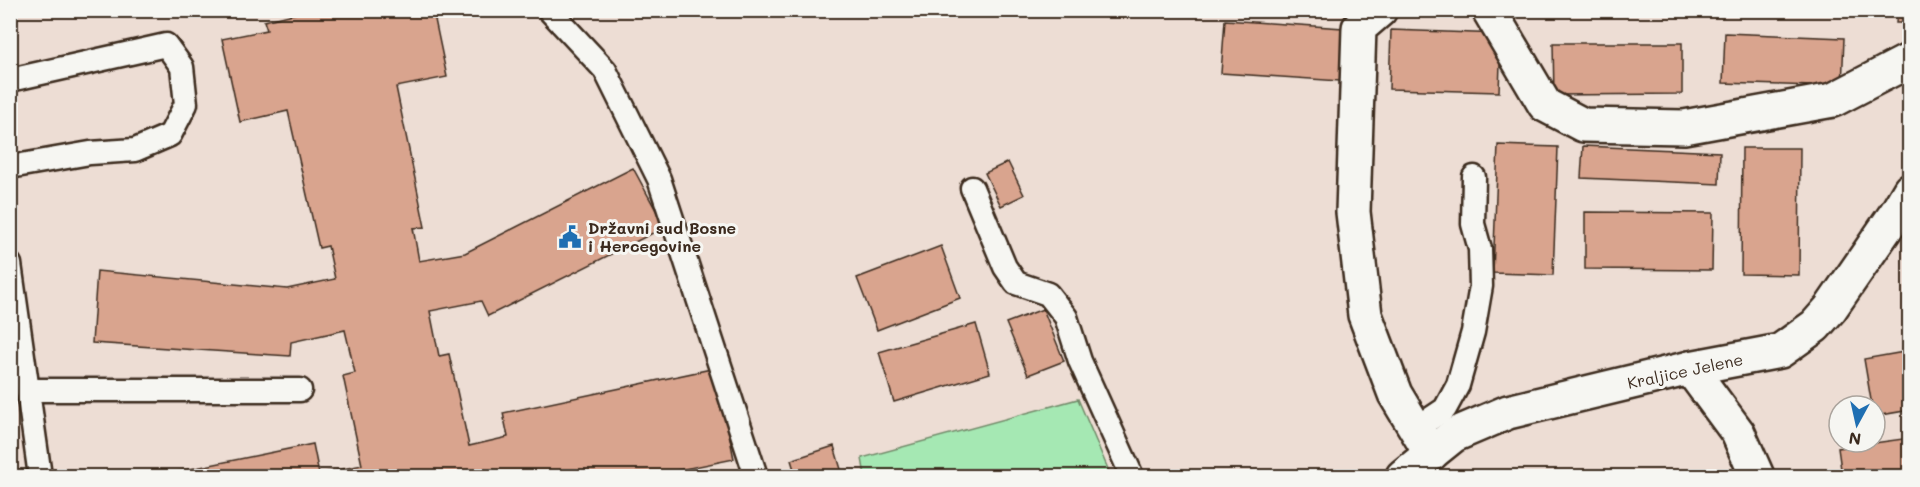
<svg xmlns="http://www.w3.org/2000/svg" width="1920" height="487" viewBox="0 0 1920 487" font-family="Mali,sans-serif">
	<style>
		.green { fill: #a5e8b3; stroke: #708968; stroke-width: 1.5 }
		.building { fill: #d9a48e; stroke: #3b2a1e; stroke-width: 1.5 }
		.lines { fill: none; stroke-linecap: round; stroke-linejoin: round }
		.service-casing { stroke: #3b2a1e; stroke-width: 27 }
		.minor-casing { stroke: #3b2a1e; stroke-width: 38 }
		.secondary-casing { stroke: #3b2a1e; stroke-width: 38 }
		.service { stroke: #f6f6f2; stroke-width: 22 }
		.minor { stroke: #f6f6f2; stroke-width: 33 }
		.secondary { stroke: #f6f6f2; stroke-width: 33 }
		.labels { text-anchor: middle; stroke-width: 6; stroke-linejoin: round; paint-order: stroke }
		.poi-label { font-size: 16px; font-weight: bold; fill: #3b2a1e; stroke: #f6f6f2; text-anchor: start }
		.street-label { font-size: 16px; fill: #3b2a1e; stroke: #f6f6f2 }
	</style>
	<rect width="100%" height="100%" fill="#edddd4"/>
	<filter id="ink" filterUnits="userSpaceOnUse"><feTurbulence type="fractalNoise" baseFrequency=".0167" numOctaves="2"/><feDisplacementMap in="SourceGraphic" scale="12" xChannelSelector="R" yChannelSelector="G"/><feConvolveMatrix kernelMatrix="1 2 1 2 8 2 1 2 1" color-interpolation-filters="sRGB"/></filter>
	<g filter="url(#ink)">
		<polygon class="green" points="1078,399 1111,476 865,476 862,458"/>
		<g class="building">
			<polygon points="310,10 433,10 447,77 396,87 425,227 413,228 419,261 465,253 633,168 665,227 488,316 481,301 430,311 439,356 449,354 469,446 508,437 503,413 716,368 734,459 650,476 156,476 313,444 319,474 362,465 343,376 355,373 345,330 291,342 290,356 92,343 97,271 287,289 335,279 328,246 319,248 288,111 240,122 222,39 267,30 264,21"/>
			<polygon points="1897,10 1910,10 1910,23 1896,23"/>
			<polygon points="1225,20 1343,28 1340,81 1221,73"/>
			<polygon points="1391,30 1501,34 1499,92 1389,89"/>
			<polygon points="1725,33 1844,38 1842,87 1723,83"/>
			<polygon points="1553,43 1682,43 1682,94 1554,95"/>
			<polygon points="1498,145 1558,147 1553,275 1493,273"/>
			<polygon points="1583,146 1720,152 1719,184 1581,178"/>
			<polygon points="1742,148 1800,148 1799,275 1741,274"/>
			<polygon points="1008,162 1024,195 1001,206 985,173"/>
			<polygon points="1585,212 1713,213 1712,270 1585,269"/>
			<polygon points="941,246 960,298 877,330 857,278"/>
			<polygon points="1043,309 1064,361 1028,375 1006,323"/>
			<polygon points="976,324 990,373 894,402 879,352"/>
			<polygon points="1910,351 1910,410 1875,416 1875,406 1872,406 1864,359"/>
			<polygon points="1910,438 1910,476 1842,476 1838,448"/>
			<polygon points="834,446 843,476 796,476 791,460"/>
		</g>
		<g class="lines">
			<g class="service-casing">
				<g id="service">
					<polyline points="549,10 605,70 659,179 756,476"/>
					<polyline points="10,80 166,45 182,67 186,104 170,135 135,150 90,153 10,167"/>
					<polyline points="972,188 1005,267 1016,283 1048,294 1066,317 1080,361 1132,476"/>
					<polyline points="10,264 40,476"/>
					<polyline points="28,390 300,390"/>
					<polyline points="1415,429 1445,409 1458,385 1473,332 1481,286 1480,249 1473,224 1474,177"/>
				</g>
			</g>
			<g class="minor-casing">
				<g id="minor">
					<polyline points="1380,10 1359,28 1353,212 1365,315 1395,394 1431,454"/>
					<polyline points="1489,10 1545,105 1583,125 1684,127 1833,100 1910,60"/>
					<polyline points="1690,368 1738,433 1757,476"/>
				</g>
			</g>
			<g class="secondary-casing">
				<polyline id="secondary" points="1403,476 1454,435 1508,412 1690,368 1780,351 1815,326 1830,309 1897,212 1910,190"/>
			</g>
			<use href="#service" class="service"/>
			<use href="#minor" class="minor"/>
			<use href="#secondary" class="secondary"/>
		</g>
	</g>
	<defs>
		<g id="civic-bare" transform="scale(1.8)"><path d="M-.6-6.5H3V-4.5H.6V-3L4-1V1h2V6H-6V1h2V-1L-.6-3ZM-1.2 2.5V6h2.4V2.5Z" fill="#1f6fb2" stroke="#f6f6f2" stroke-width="2.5" paint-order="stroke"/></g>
	</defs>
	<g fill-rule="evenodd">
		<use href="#civic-bare" x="570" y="237"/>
	</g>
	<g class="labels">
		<g class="poi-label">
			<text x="588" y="234">Državni sud Bosne<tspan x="588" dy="18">i Hercegovine</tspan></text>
		</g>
		<g class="street-label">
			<text transform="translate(1685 371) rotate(-12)" y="6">Kraljice Jelene</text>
		</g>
	</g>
	<rect width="1920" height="487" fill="none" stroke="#f6f6f2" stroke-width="36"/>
	<rect x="18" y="18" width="1884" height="451" fill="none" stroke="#3b2a1e" stroke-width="2" filter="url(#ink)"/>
	<g transform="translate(1857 424) rotate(188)"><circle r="28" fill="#f6f6f2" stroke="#aba49d" stroke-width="1.5"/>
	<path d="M0-4.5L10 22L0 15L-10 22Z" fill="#1f6fb2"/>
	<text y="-9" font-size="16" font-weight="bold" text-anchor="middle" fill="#3b2a1e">N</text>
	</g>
</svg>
